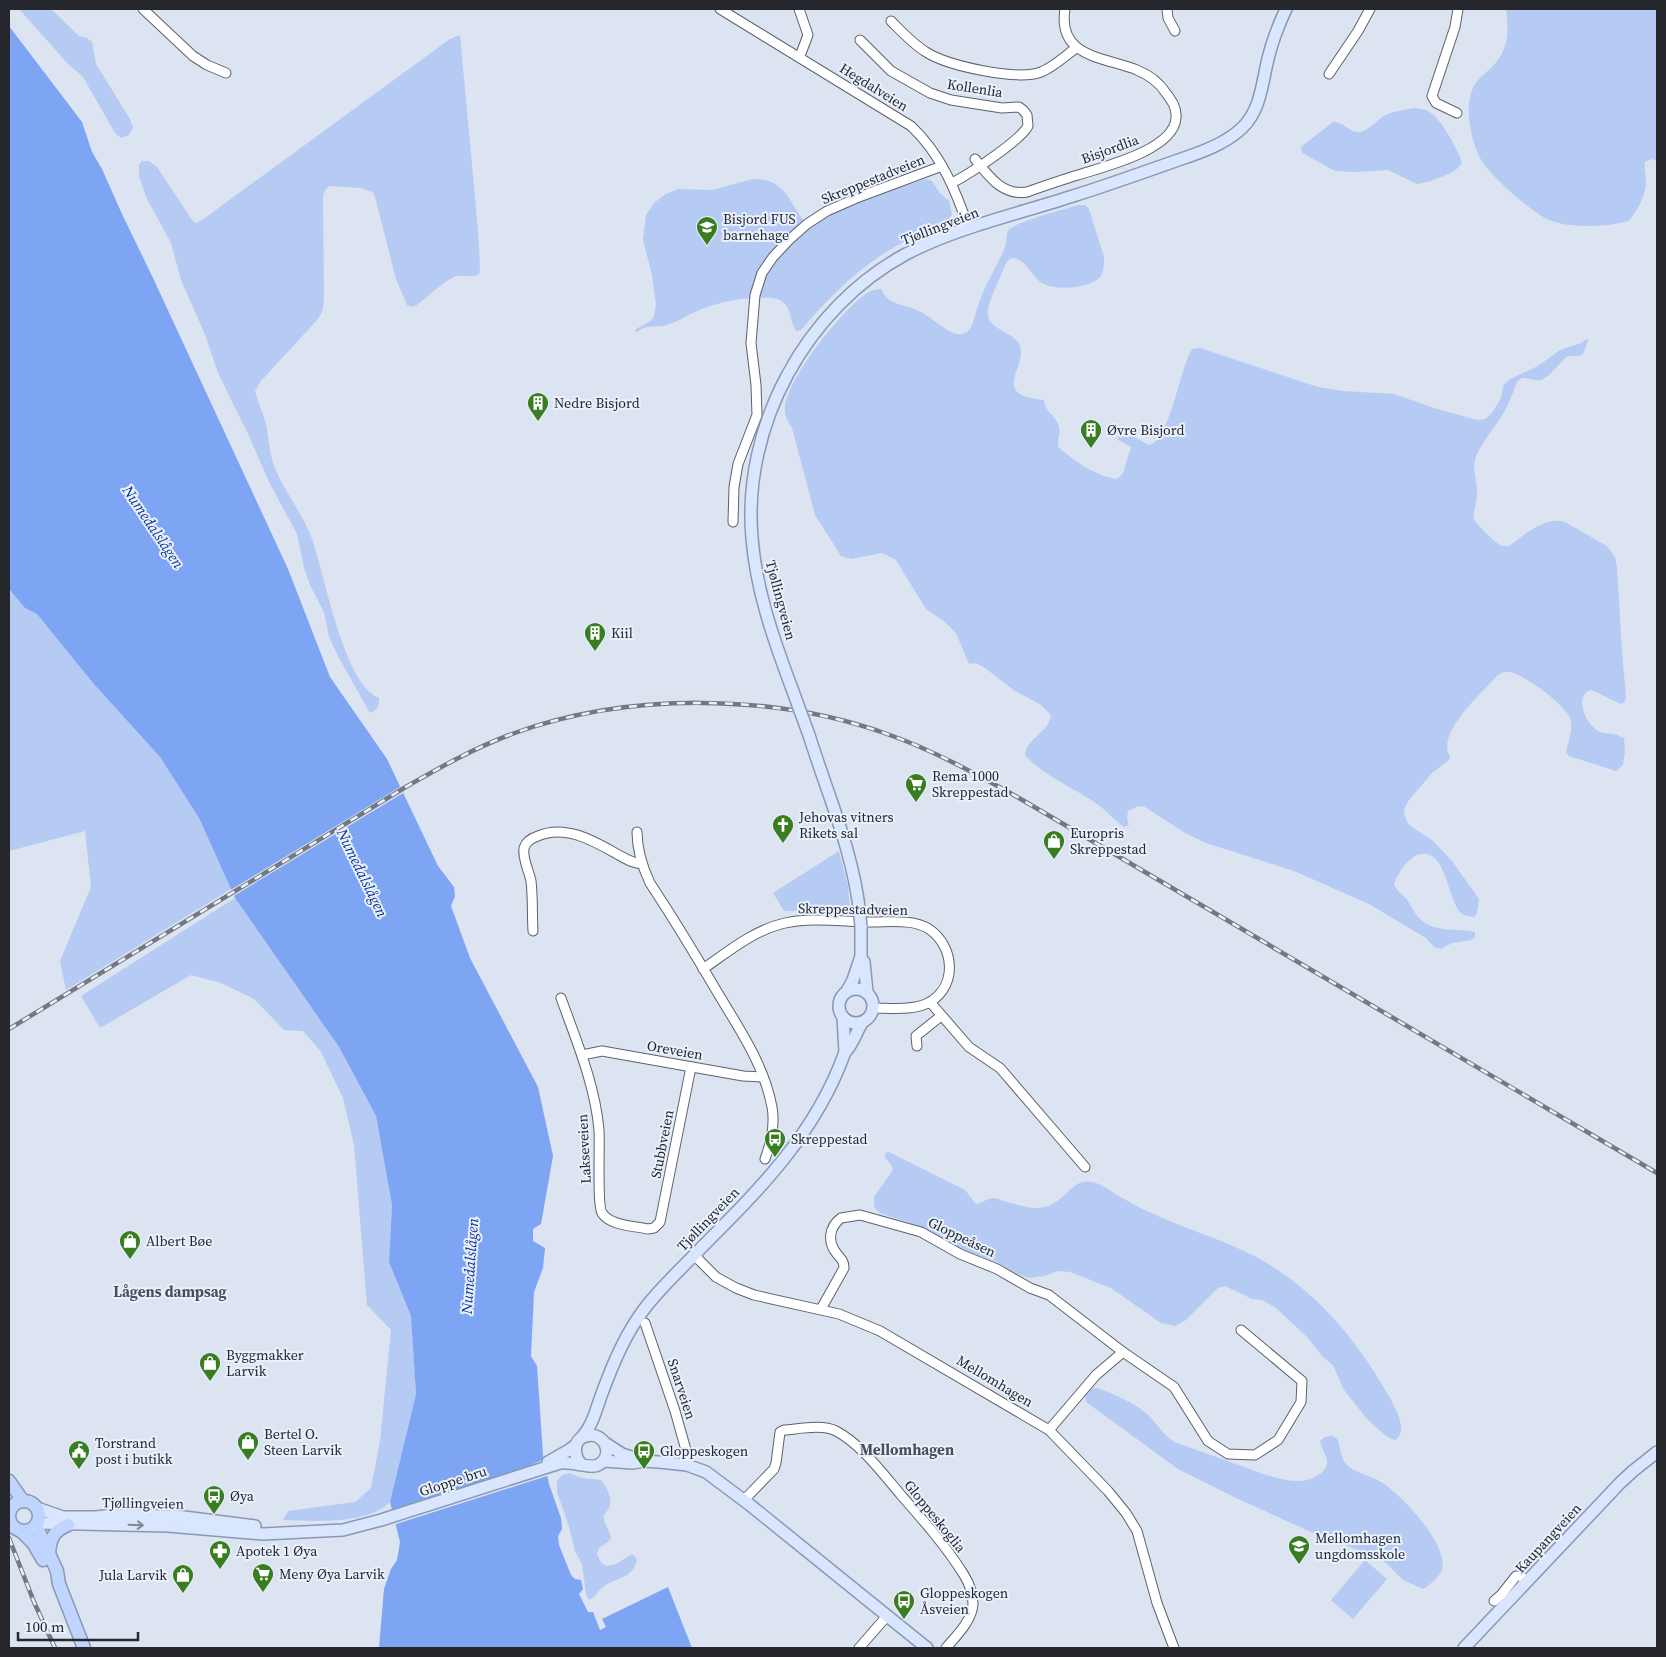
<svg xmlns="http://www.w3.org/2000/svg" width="1666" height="1657" viewBox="0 0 1666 1657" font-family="'Source Serif 4',serif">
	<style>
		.green { fill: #b6cbf3 }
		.water { fill: #7ea5f4 }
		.pier { fill: #dce3f1 }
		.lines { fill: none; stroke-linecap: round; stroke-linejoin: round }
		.minor-casing { stroke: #5c626d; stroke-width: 11 }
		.major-casing { stroke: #8998b4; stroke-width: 14 }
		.highway-casing { stroke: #8998b4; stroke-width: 15 }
		.minor { stroke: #fff; stroke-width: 9 }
		.major { stroke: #d9e6fe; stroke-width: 11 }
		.highway { stroke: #bfd5fe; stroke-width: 12 }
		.rail-casing { stroke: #747881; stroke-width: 4.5 }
		.rail { stroke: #e9f1fe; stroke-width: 2.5; stroke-dasharray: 8; stroke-linecap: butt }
		.major-bridge-casing { stroke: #8998b4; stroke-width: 14; stroke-linecap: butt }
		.major-bridge { stroke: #d9e6fe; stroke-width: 11 }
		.oneway { stroke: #7f8695 }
		.labels { text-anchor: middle; stroke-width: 4; stroke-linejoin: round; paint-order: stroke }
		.street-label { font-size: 14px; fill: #25272c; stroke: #e9f1fe }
		.poi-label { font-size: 14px; fill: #25272c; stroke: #e9f1fe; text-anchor: start }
		.water-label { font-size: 15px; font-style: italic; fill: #10358e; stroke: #e9f1fe }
		.neighbourhood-label { font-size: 15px; font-weight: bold; fill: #4a505b; stroke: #e9f1fe }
	</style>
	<rect width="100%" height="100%" fill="#dce3f1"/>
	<g class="green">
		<polygon points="19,9 51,9 79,36 87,38 92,42 96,64 130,119 133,128 129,135 121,138 115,133 83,77 69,65"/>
		<path d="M1506,9h151v152l-6,-2 -6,3c-1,8 1,12 1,20 0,13 -9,29 -17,39 -22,6 -61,8 -82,-2 -18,-9 -58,-44 -67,-61 -8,-15 -14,-44 -10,-60 3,-17 12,-21 23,-32 16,-17 16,-36 13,-57z"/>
		<path d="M460,35l18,195 2,37 -1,7c-7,5 -17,-1 -27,4 -12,7 -24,18 -35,27l-6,2 -4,-2 -11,-26 -22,-86 -13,-5 -32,-2 -4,4 -2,6 1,104 -2,12 -5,8 -56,61 -6,10c3,11 8,22 11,33 3,15 3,29 9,44 10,25 28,46 37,71 13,35 31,145 67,159 1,8 -2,12 -9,15l-32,-57 -9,-19 -5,-25 -14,-27 -6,-17 -7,-34 -28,-52 -21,-48 -30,-61 -12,-36 -25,-57 -10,-37 -24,-44 -8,-23v-11l3,-4h7l8,6 35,53 4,3 6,-3 248,-181z"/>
		<path d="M1414,108c4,1 9,1 12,2 14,5 31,39 36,52l-3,5 -6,5 -22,9 -14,3 -29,-14 -35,2 -18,-1 -33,-18 -1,-6 32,-25c11,-1 17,12 28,10 9,-3 15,-11 23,-16 9,-5 20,-6 30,-8z"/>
		<path d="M753,179c33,-1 35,23 52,43l10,1 23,-12 39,-16 49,-16 6,2 8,12 9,8 3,13 -4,7 -6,4c-15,7 -31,13 -46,21 -39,23 -66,50 -95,84l-4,1c-9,-9 -3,-25 -19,-32 -7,-2 -16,-1 -23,-1 -20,1 -41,5 -60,14 -9,4 -18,10 -28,13 -9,3 -22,-1 -29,7l-3,-1 1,-2 15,-8 3,-4 2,-12 -4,-30 -9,-35 3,-25 8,-12 12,-9 12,-5 34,1z"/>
		<path d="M1078,205h7l4,4 15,48c0,6 0,13 -3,19 -10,13 -46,15 -59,7 -10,-6 -14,-20 -25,-24 -7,-3 -9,1 -12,6 -4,11 -20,43 -17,51 3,14 25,16 31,28 11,22 -32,51 25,56 0,12 13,16 15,27 2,6 -2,13 -1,20 17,14 37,29 59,32 8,-6 7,-10 10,-19 1,-5 3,-8 4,-13l-13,-7v-5l5,-4 26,14c20,-2 32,-80 43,-96l8,-1 118,39 25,4 51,3 40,14 43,12 8,-1 7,-6 9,-15 2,-12 7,-7 28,-13 22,-16 21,-7 8,-5 -6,16 -4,2h-11c-9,6 -15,18 -25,23 -10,5 -19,-7 -26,3 -5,13 -10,27 -18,38 -7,11 -21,28 -24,40 -3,11 3,23 2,34 -2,25 -11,20 10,40 7,6 12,14 22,12 15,-11 37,-30 56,-24l42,24 8,11 2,10 5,85 4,45 -1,5 -4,2c-11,-4 -20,-11 -31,-14 -17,8 -3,36 10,42 4,2 9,1 13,2 4,0 7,3 11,4l1,13 -2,14 -7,6 -47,-15 -3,-4c2,-10 8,-24 4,-34 -6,-14 -46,-44 -61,-46 -5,-1 -7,1 -11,3 -14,16 -63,58 -48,81l-1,4 -17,13 -23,27 -4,7 -1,7 3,8 5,5 20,13 20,21 27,38 -2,14 -3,4c-5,-1 -10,-1 -14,-5 -12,-13 -14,-61 -38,-58 -13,1 -22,17 -28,29 2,9 9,11 14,18 4,6 7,14 13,19 15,13 36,8 54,12v5l-4,3 -19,3 -11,6 -7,-2 -8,-9 -57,-34 -75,-33 -88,-28 -21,-10 -40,-26 -7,-1 -10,5 -1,8 2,6 -5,2c-10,-7 -17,-16 -27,-23 -24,-17 -52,-27 -72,-49 3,-19 24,-22 26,-40l-10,-10 -26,-14 -30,-23 -9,-5 -7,1 -13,-31 -11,-11 -19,-13 -30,-49 -14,-7 -31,6 -10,-3 -26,-41 -23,-87c-3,-5 -7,-11 -7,-17 -2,-29 59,-103 82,-118 5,-3 9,-4 15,-4 3,16 24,15 37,22 11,5 28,22 39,23 4,0 9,-1 11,-4 5,-6 5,-14 8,-21 6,-20 18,-40 27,-59 3,-7 2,-16 4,-19 5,-9 58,-22 70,-26z"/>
		<polygon points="11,591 25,608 37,614 93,683 160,757 199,818 231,889 66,990 60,961 91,887 85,831 9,851 9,597"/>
		<polygon points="839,851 848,886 850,910 784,911 773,893"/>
		<path d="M235,898l104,149 37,69 16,89 -3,57 22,54 5,78 -26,108c-23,23 -76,19 -107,18l5,-9 67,-9 16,-14 9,-47 11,-111 -24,-25 -13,-160 -11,-47 -22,-46 -18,-21 -19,-1 -30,-31 -33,-16 -30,-8 -91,53 -19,-32z"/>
		<path d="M889,1152l76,38 11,14c6,-1 10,-5 17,-6 4,0 7,2 11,3 14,4 31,10 44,5 19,-6 25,-31 48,-23 9,3 16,9 23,13 13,8 27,15 41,21 32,14 67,24 98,41 58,32 101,84 133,142 6,11 17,32 4,40l-9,-4 -18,-16 -24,-30 -11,-25 -10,-8 -16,-20 -32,-30 -13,-7 -10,-1 -27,-13 -7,2 -32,32 -11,6 -14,-3 -50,-35 -41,-16 -12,-1 -14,5 -15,2 -13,-5 -20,-11 -35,-13 -39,-22 -42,-14 -6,-6v-10l17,-24 2,-5 -8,-11v-4z"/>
		<path d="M1098,1388c17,7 35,14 49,26 10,9 15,20 27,28 24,8 47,17 70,25 17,6 34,13 52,14 11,1 30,-6 31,-18 1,-7 -6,-14 -7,-22l5,-4 8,-1 5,4c2,8 3,19 9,25 9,9 24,10 34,17 20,12 68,63 61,88 -3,7 -12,15 -19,19l-20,-9 -17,-17 -12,-7 -61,-23 -77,-35 -58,-29 -92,-67 -1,-5 5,-8z"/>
		<path d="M570,1473c12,7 19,5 31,7 6,8 12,18 8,28 -2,5 -6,5 -5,11 1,7 6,11 7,19l-3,4 -9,6 -2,6 4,9 6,3 9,-2 16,-10 5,5c-3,19 -19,18 -33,27 -6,4 -8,11 -15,14l-3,-6 -4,-30 -7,-13 -6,-24 -12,-35v-11l5,-6z"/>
		<polygon points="1365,1560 1387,1579 1353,1619 1331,1600"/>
	</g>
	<polygon class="water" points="9,26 82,122 92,152 102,169 122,214 153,278 288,569 330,677 387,759 438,866 454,887 455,896 451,906 470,958 538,1087 553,1156 541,1224 533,1229 533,1241 545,1248 543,1268 534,1292 531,1356 537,1366 543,1455 549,1484 561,1518 562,1529 558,1536 559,1545 571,1575 575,1579 581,1580 583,1589 579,1594 588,1612 593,1612 600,1630 606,1627 602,1619 668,1587 692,1648 379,1648 384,1589 391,1569 397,1560 400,1542 390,1502 416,1394 411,1316 389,1262 392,1205 376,1116 339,1047 235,898 199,818 160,757 93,683 37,614 25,608 9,589"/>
	<g class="pier">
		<polygon points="400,787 403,793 232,897 229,891"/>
		<polygon points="547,1458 550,1475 393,1525 390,1510 529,1466"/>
	</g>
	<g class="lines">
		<g class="minor-casing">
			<g id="minor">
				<polyline points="143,9 193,56 207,65 226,73"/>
				<path d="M720,9l191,117c30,28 45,65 58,103"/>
				<polyline points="799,9 808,35 800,56"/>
				<polyline points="1167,9 1168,18 1175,31"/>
				<path d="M891,21c11,11 22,23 35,31 22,14 91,29 115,20 13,-5 24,-16 35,-24"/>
				<path d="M860,40l31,31 39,22 21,7 51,8 17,-1 4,3 4,5 1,11c-9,16 -59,48 -76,57"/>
				<polyline points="1329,74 1358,31 1370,9"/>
				<polyline points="1457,113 1436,103 1432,96 1455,27 1458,9"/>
				<path d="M975,159c14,18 28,37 52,33 17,-6 34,-12 51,-17 25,-8 96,-25 98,-57 1,-10 -4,-17 -10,-25 -7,-11 -17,-18 -29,-23 -32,-13 -80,-12 -72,-61"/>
				<polyline points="733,522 734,487 738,464 757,415 756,385 751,343 755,295 762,273 773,257 789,240 807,224 827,211 859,197 942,166"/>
				<path d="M637,832c0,18 5,34 13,51 23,35 45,71 66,107 22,37 48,74 56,117 3,17 -1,36 -7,52"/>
				<path d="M533,931c-1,-16 0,-33 -2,-50 -2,-10 -9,-23 -7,-33 2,-7 8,-10 14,-12 27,-12 56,5 79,18 9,5 15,9 25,10"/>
				<path d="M703,969c26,-18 51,-39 82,-46 29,-6 59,-1 88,-1 17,0 41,-3 56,7 25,17 29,56 1,73 -16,9 -39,6 -56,6"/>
				<path d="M561,998c15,42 34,86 38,132 1,15 -2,75 3,83 8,13 33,13 46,16l6,-1 6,-6 31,-155"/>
				<polyline points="930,1002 969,1047 1000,1068 1085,1167"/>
				<polyline points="917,1046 916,1036 941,1016"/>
				<polyline points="582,1055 602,1051 743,1076 763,1077"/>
				<polyline points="694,1255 716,1277 736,1288 754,1295 839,1314 880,1331 1049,1430 1108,1491 1126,1513 1137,1531 1157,1603 1174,1648"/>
				<path d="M821,1309l23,-41c0,-7 -3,-9 -7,-14 -10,-12 -8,-27 4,-36l19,-3 61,17 39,22 37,15 33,19 19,7 74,57 51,35 34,54 20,13 27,1 23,-15 23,-38 1,-21 -61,-51"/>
				<polyline points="645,1323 675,1411 686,1450 687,1465"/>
				<polyline points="1049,1430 1096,1375 1123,1352"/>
				<path d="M744,1500l30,-31 2,-6 4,-31 4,-2c15,-1 38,-6 52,1 25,13 47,43 65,64 22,25 45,51 63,80 5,8 9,19 9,29 -1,17 -17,32 -27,44"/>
				<polyline points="1494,1601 1501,1595 1516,1576 1520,1576 1528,1581"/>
				<polyline points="859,1648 887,1616"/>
			</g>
		</g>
		<g class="major-casing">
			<g id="major">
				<path d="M791,686c-18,-48 -35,-97 -39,-148 -10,-112 54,-230 154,-284 52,-27 112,-40 167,-58 32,-10 63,-21 94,-32 25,-9 55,-17 75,-36 20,-19 20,-48 27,-73 4,-16 10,-31 17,-46"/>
				<path d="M809,735c19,61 45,118 51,181"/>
				<polyline points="861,927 861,958 864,962 867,992"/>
				<circle cx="856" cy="1006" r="17"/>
				<polyline points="847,991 853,980 860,959"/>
				<polyline points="843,1017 845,1052"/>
				<path d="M582,1437c10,-11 14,-27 19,-41 11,-30 24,-62 44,-88 17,-22 38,-41 57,-61 59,-59 114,-114 143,-195 8,-7 11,-20 17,-29"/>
				<polyline points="605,1443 622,1454 634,1458"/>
				<polyline points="604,1461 633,1463 643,1461 659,1462 687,1465 706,1472 750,1505 927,1648"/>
				<polyline points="548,1462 569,1450 576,1445"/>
				<polyline points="37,1508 63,1517 96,1517 113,1515 176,1516 255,1526"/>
				<polyline points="9,1512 10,1512"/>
				<path d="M37,1523l131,3 95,8 80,-4 38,-10 179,-57c12,-2 31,6 38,2 17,-9 7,-34 -12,-29 -13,3 -13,19 -5,28"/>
				<polyline points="9,1526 16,1528"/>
				<polyline points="1464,1648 1620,1483 1633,1471 1657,1452"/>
			</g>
		</g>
		<g class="highway-casing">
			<g id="highway">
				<polyline points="9,1481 23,1501"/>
				<circle cx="24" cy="1516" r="15"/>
				<polyline points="36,1525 57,1571 59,1584 84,1648"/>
				<polyline points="21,1531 33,1543 43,1560"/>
				<path d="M49,1554c1,-15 4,-23 19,-29"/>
			</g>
		</g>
		<use href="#minor" class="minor"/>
		<use href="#major" class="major"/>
		<use href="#highway" class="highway"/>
		<g class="rail-casing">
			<g id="rail">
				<path d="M9,1029l395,-241c35,-20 70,-40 108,-54 115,-42 260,-41 375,0 46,16 89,40 132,64l638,375"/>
				<polyline points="9,1538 34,1602 55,1648"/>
			</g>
		</g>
		<use href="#rail" class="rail"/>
		<g class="major-bridge-casing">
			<g id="major-bridge">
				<polyline points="791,686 809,735"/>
				<polyline points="860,916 861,927"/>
			</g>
		</g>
		<use href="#major-bridge" class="major-bridge"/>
	</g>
	<defs><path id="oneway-shaft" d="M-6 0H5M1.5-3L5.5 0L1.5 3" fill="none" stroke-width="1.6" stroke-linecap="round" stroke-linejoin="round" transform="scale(1.25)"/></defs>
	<use class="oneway" href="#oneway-shaft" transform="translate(136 1525) rotate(2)"/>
	<defs>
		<g id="school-pin" transform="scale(1.125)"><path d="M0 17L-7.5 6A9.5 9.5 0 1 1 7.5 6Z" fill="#387d20" stroke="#e9f1fe"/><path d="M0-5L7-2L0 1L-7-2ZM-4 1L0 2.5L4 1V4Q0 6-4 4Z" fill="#fff"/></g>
		<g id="building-pin" transform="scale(1.125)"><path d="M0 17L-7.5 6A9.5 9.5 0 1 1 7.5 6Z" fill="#387d20" stroke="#e9f1fe"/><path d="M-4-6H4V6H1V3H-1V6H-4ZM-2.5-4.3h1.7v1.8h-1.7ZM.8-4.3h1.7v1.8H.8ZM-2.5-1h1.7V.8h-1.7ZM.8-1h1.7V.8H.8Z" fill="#fff"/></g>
		<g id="supermarket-pin" transform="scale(1.125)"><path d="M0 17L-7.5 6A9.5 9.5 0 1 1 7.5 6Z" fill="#387d20" stroke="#e9f1fe"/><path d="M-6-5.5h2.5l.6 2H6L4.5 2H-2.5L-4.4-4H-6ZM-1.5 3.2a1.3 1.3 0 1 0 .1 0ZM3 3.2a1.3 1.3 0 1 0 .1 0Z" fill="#fff"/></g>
		<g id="church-pin" transform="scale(1.125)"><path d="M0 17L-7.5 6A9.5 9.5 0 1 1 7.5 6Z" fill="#387d20" stroke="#e9f1fe"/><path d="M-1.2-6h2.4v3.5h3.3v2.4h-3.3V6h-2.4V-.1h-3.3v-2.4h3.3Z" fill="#fff"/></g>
		<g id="shop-pin" transform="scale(1.125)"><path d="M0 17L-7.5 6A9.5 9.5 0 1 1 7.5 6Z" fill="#387d20" stroke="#e9f1fe"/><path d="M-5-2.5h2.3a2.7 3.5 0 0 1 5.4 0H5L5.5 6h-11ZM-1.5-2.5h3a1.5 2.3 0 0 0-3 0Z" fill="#fff"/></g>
		<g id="bus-pin" transform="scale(1.125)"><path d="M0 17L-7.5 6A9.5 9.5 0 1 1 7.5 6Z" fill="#387d20" stroke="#e9f1fe"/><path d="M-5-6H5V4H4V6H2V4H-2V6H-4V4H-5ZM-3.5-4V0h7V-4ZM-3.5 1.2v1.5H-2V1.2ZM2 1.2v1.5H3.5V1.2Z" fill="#fff"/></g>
		<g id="civic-pin" transform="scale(1.125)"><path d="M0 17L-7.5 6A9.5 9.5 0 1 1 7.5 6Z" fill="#387d20" stroke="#e9f1fe"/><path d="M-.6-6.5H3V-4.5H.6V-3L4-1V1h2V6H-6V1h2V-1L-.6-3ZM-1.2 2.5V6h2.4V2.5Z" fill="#fff"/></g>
		<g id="pharmacy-pin" transform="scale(1.125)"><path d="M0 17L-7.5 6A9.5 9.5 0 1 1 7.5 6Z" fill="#387d20" stroke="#e9f1fe"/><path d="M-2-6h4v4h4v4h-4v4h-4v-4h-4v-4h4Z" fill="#fff"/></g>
	</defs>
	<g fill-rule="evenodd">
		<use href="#school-pin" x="707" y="227"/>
		<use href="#building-pin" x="538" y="403"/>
		<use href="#building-pin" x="1091" y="430"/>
		<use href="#building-pin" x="595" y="633"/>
		<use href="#supermarket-pin" x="916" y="784"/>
		<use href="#church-pin" x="783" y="825"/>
		<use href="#shop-pin" x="1054" y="841"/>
		<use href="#bus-pin" x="775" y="1139"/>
		<use href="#shop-pin" x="130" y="1241"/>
		<use href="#shop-pin" x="210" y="1363"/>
		<use href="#shop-pin" x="248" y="1442"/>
		<use href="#civic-pin" x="79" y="1451"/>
		<use href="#bus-pin" x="644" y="1451"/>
		<use href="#bus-pin" x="214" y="1496"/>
		<use href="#school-pin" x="1299" y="1546"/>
		<use href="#pharmacy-pin" x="220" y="1551"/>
		<use href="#supermarket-pin" x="263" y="1574"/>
		<use href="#shop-pin" x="183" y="1575"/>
		<use href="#bus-pin" x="904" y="1601"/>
	</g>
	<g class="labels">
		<g class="street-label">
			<text transform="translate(874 87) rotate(32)" y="5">Hegdalveien</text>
			<text transform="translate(975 88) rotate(9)" y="5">Kollenlia</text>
			<text transform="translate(1110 149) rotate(-20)" y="5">Bisjordlia</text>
			<text transform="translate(873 179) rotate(-22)" y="5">Skreppestadveien</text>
			<text transform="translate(940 226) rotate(-21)" y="5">Tjøllingveien</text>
			<text transform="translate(781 600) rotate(75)" y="5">Tjøllingveien</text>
			<text transform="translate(853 909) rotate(1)" y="5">Skreppestadveien</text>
			<text transform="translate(675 1050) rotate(10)" y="5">Oreveien</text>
			<text transform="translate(662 1144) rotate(-79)" y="5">Stubbveien</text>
			<text transform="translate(584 1149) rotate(-93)" y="5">Lakseveien</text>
			<text transform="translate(708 1219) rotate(-46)" y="5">Tjøllingveien</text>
			<text transform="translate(962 1237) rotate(26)" y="5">Gloppeåsen</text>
			<text transform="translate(995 1381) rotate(31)" y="5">Mellomhagen</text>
			<text transform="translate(682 1389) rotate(72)" y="5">Snarveien</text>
			<text transform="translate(453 1481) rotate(-18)" y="5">Gloppe bru</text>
			<text transform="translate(143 1503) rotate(1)" y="5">Tjøllingveien</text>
			<text transform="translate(935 1516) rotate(51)" y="5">Gloppeskoglia</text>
			<text transform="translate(1548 1538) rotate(-47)" y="5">Kaupangveien</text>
		</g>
		<g class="poi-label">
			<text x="723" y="224">Bisjord FUS<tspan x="723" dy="16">barnehage</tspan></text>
			<text x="554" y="408">Nedre Bisjord</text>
			<text x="1107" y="435">Øvre Bisjord</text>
			<text x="611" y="638">Kiil</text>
			<text x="932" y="781">Rema 1000<tspan x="932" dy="16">Skreppestad</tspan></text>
			<text x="799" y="822">Jehovas vitners<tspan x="799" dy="16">Rikets sal</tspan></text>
			<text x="1070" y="838">Europris<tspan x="1070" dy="16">Skreppestad</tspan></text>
			<text x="791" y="1144">Skreppestad</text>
			<text x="146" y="1246">Albert Bøe</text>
			<text x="226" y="1360">Byggmakker<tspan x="226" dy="16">Larvik</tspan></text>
			<text x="264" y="1439">Bertel O.<tspan x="264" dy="16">Steen Larvik</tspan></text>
			<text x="95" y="1448">Torstrand<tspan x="95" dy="16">post i butikk</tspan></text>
			<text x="660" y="1456">Gloppeskogen</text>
			<text x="230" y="1501">Øya</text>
			<text x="1315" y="1543">Mellomhagen<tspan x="1315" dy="16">ungdomsskole</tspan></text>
			<text x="236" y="1556">Apotek 1 Øya</text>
			<text x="279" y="1579">Meny Øya Larvik</text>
			<text x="167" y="1580" text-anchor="end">Jula Larvik</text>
			<text x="920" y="1598">Gloppeskogen<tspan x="920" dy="16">Åsveien</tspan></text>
		</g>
		<g class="water-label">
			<text transform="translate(153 527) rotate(56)" y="5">Numedalslågen</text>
			<text transform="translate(362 873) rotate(64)" y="5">Numedalslågen</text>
			<text transform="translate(470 1266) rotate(-86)" y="5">Numedalslågen</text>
		</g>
		<g class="neighbourhood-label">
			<text x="170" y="1297">Lågens dampsag</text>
			<text x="907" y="1455">Mellomhagen</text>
		</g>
	</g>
	<rect width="1666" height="1657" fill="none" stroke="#25272c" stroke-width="20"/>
	<path d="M18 1632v8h120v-8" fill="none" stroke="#25272c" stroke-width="2.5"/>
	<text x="25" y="1632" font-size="15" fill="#25272c" stroke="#e9f1fe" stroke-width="4" paint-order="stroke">100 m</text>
</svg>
